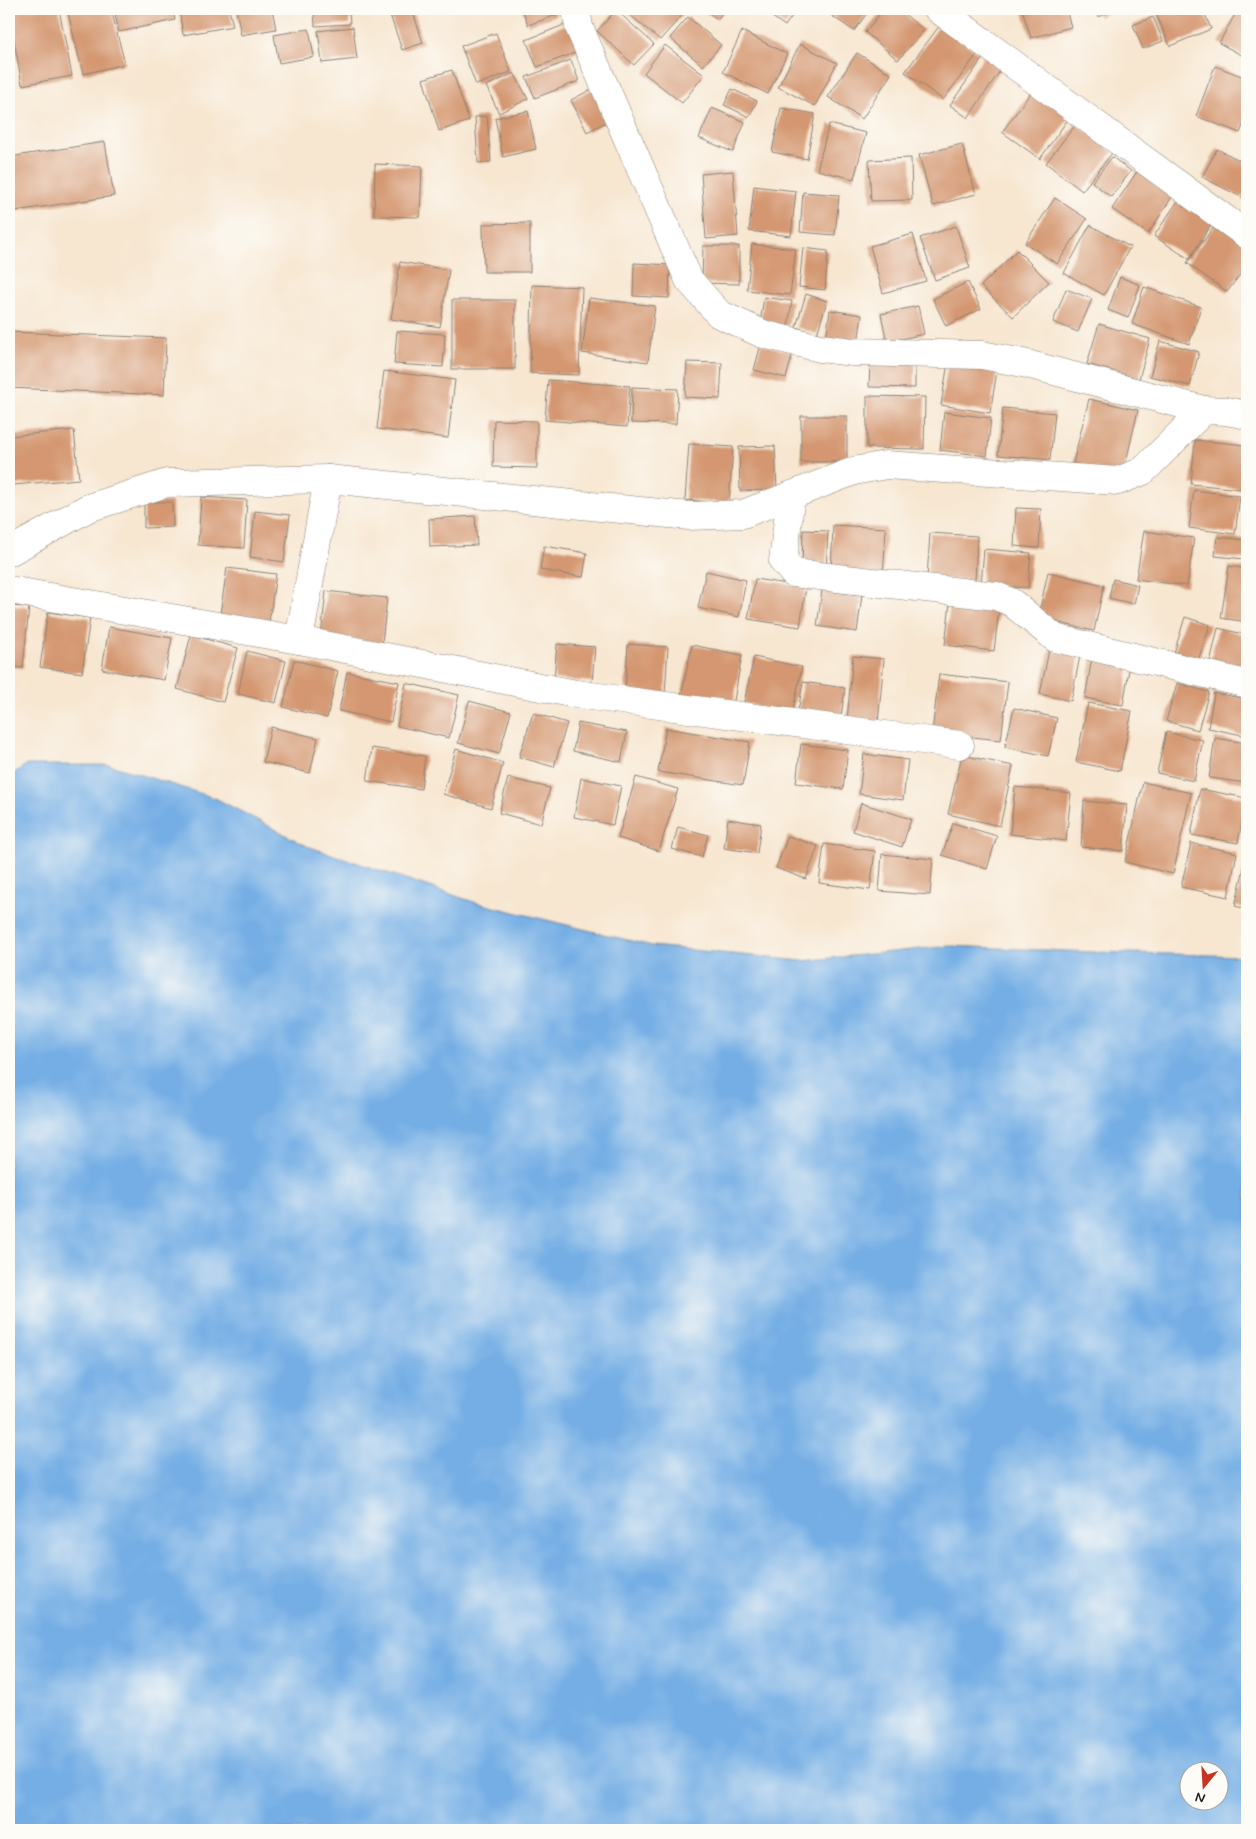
<svg xmlns="http://www.w3.org/2000/svg" width="1256" height="1839" viewBox="0 0 1256 1839" font-family="Mynerve,sans-serif">
	<style>
		.water { fill: #75aee5; stroke: #486580; fill-rule: evenodd }
		.building { fill: #d49771 }
		.lines { fill: none; stroke-linecap: round; stroke-linejoin: round }
		.street-casing { stroke: #8a8176; stroke-width: 29 }
		.street { stroke: #fff; stroke-width: 28 }
	</style>
	<rect width="100%" height="100%" fill="#fdfcf7"/>
	<filter id="ink" filterUnits="userSpaceOnUse"><feTurbulence type="fractalNoise" baseFrequency=".02" numOctaves="2"/><feDisplacementMap in="SourceGraphic" scale="10" xChannelSelector="R" yChannelSelector="G"/><feConvolveMatrix kernelMatrix="1 2 1 2 8 2 1 2 1" color-interpolation-filters="sRGB"/></filter>
	<filter id="wash" filterUnits="userSpaceOnUse"><feTurbulence type="fractalNoise" baseFrequency=".0096" numOctaves="4" result="noise"/><feDisplacementMap in="SourceGraphic" scale="20" xChannelSelector="R" yChannelSelector="G"/><feGaussianBlur stdDeviation="1.12" result="paint"/><feColorMatrix in="noise" values="0 0 0 0 0 0 0 0 0 0 0 0 0 0 0 0 0 1.4 0 .05"/><feComposite in="paint" operator="in"/></filter>
	<g filter="url(#wash)">
		<rect width="100%" height="100%" fill="#f7e6d0"/>
		<path class="water" d="M26,765h84l105,33 92,48 167,56 178,44 150,15 148,-15 142,6 155,4v874h-1238v-1053zM1188,1772h30v30h-30z"/>
		<g id="blocks">
			<g class="building">
				<polygon points="25,9 59,9 72,76 22,85 9,12"/>
				<polygon points="67,9 111,9 125,64 83,74"/>
				<polygon points="114,9 173,9 175,20 119,32"/>
				<polygon points="179,9 229,9 233,26 183,35"/>
				<polygon points="236,9 272,9 276,29 241,35"/>
				<polygon points="314,9 349,9 350,24 315,26"/>
				<polygon points="388,9 412,9 423,43 402,50"/>
				<polygon points="522,9 555,9 557,15 528,25"/>
				<polygon points="623,9 681,9 685,12 660,40"/>
				<polygon points="701,9 725,9 718,19"/>
				<polygon points="761,9 797,9 785,26"/>
				<polygon points="822,9 870,9 854,31"/>
				<polygon points="884,9 898,9 924,30 898,60 865,32"/>
				<polygon points="1022,9 1066,9 1071,27 1031,38"/>
				<polygon points="1095,9 1115,9 1099,17"/>
				<polygon points="1154,9 1203,9 1211,29 1170,46"/>
				<polygon points="1238,9 1247,9 1247,58 1219,43"/>
				<polygon points="616,10 654,44 634,65 597,31"/>
				<polygon points="688,17 721,45 703,66 670,38"/>
				<polygon points="1153,17 1163,41 1143,49 1133,25"/>
				<polygon points="569,23 580,51 537,67 526,40"/>
				<polygon points="940,25 978,53 943,100 905,72"/>
				<polygon points="353,27 357,59 322,63 318,31"/>
				<polygon points="309,29 314,57 279,63 274,35"/>
				<polygon points="742,31 787,54 768,94 723,72"/>
				<polygon points="496,33 511,72 476,85 461,46"/>
				<polygon points="800,44 837,63 815,106 778,87"/>
				<polygon points="665,45 704,75 682,103 644,73"/>
				<polygon points="987,52 1004,65 968,118 950,105"/>
				<polygon points="857,53 891,74 862,119 828,97"/>
				<polygon points="571,60 579,81 535,98 526,77"/>
				<polygon points="1215,66 1247,78 1247,115 1240,133 1196,116"/>
				<polygon points="452,70 469,121 439,131 423,79"/>
				<polygon points="514,73 528,99 499,113 486,86"/>
				<polygon points="594,88 610,120 587,132 571,100"/>
				<polygon points="1034,88 1071,115 1040,159 1002,132"/>
				<polygon points="732,89 757,101 749,117 724,105"/>
				<polygon points="712,108 745,122 733,152 699,138"/>
				<polygon points="781,108 815,114 807,159 772,152"/>
				<polygon points="528,111 536,149 503,157 495,118"/>
				<polygon points="487,116 491,162 478,163 475,117"/>
				<polygon points="829,124 866,133 854,179 817,170"/>
				<polygon points="1076,124 1113,152 1082,191 1046,163"/>
				<polygon points="105,142 114,196 9,212 9,157"/>
				<polygon points="962,144 976,194 933,206 919,155"/>
				<polygon points="1217,149 1247,164 1247,200 1202,177"/>
				<polygon points="1112,157 1131,171 1111,197 1092,182"/>
				<polygon points="911,158 912,200 871,201 869,160"/>
				<polygon points="375,164 422,166 420,217 374,216"/>
				<polygon points="1138,170 1174,194 1148,234 1112,209"/>
				<polygon points="733,171 738,236 706,239 701,174"/>
				<polygon points="754,186 796,191 791,236 749,231"/>
				<polygon points="803,192 839,195 835,235 800,232"/>
				<polygon points="1182,195 1216,217 1189,259 1154,236"/>
				<polygon points="1055,198 1087,219 1057,264 1025,243"/>
				<polygon points="1219,220 1247,241 1247,265 1227,292 1187,263"/>
				<polygon points="530,223 530,272 484,272 483,224"/>
				<polygon points="1090,225 1130,247 1104,295 1064,273"/>
				<polygon points="956,226 970,268 935,280 920,238"/>
				<polygon points="913,234 926,281 883,293 870,246"/>
				<polygon points="752,244 796,249 790,295 747,290"/>
				<polygon points="703,246 739,246 739,284 702,283"/>
				<polygon points="803,248 828,251 825,290 799,287"/>
				<polygon points="1017,250 1049,282 1013,317 981,286"/>
				<polygon points="400,262 449,270 440,327 391,319"/>
				<polygon points="634,263 670,265 669,298 633,296"/>
				<polygon points="1120,277 1140,285 1128,318 1108,310"/>
				<polygon points="968,282 981,309 946,326 933,299"/>
				<polygon points="532,285 582,287 579,375 530,373"/>
				<polygon points="1144,287 1201,307 1189,344 1132,324"/>
				<polygon points="1066,289 1092,299 1078,332 1053,322"/>
				<polygon points="806,294 827,301 817,334 796,327"/>
				<polygon points="764,297 792,301 788,327 760,323"/>
				<polygon points="589,298 655,306 648,362 582,353"/>
				<rect x="452" y="300" width="63" height="69"/>
				<polygon points="918,306 924,334 887,342 881,314"/>
				<polygon points="830,310 862,315 858,343 826,339"/>
				<polygon points="1099,324 1150,339 1139,379 1087,364"/>
				<polygon points="397,331 445,334 443,367 394,364"/>
				<polygon points="9,332 166,338 164,395 9,388"/>
				<polygon points="1160,341 1199,352 1190,386 1150,376"/>
				<polygon points="761,344 793,353 786,378 754,370"/>
				<polygon points="687,362 722,363 720,399 685,397"/>
				<polygon points="870,362 915,363 915,388 869,387"/>
				<polygon points="948,363 997,371 990,413 941,405"/>
				<polygon points="384,371 455,380 448,438 377,429"/>
				<polygon points="548,380 630,386 627,427 545,420"/>
				<polygon points="632,387 678,389 676,424 631,423"/>
				<polygon points="867,396 925,397 924,449 867,448"/>
				<polygon points="1089,399 1138,410 1123,475 1073,463"/>
				<polygon points="1003,408 1055,413 1050,460 998,455"/>
				<polygon points="944,412 991,418 987,456 940,450"/>
				<rect x="801" y="416" width="46" height="46"/>
				<polygon points="494,420 537,421 537,468 493,467"/>
				<polygon points="74,430 79,479 13,485 9,436"/>
				<polygon points="1195,440 1246,445 1241,489 1191,484"/>
				<polygon points="689,444 733,447 729,503 685,500"/>
				<polygon points="775,446 777,490 740,491 739,447"/>
				<polygon points="1194,490 1240,496 1235,534 1189,528"/>
				<polygon points="201,497 247,500 244,548 198,545"/>
				<polygon points="144,502 172,502 173,527 144,528"/>
				<polygon points="1016,508 1041,509 1039,548 1014,546"/>
				<polygon points="255,511 290,515 284,562 250,557"/>
				<polygon points="475,516 477,545 430,547 429,519"/>
				<polygon points="833,525 886,528 883,577 831,573"/>
				<polygon points="803,530 828,531 826,572 802,571"/>
				<polygon points="1144,531 1194,538 1187,586 1136,579"/>
				<polygon points="930,533 977,536 975,581 927,578"/>
				<polygon points="1217,537 1247,540 1245,559 1215,556"/>
				<polygon points="544,546 587,553 583,577 540,570"/>
				<polygon points="984,549 1031,553 1028,588 981,585"/>
				<polygon points="1229,566 1247,569 1247,622 1221,618"/>
				<polygon points="227,568 276,574 268,629 219,621"/>
				<polygon points="706,571 746,580 739,617 698,608"/>
				<polygon points="1048,572 1104,585 1094,631 1038,618"/>
				<polygon points="755,579 806,587 800,627 748,619"/>
				<polygon points="1113,579 1138,585 1134,604 1109,598"/>
				<polygon points="822,590 862,595 857,632 817,626"/>
				<polygon points="326,591 387,598 382,643 321,636"/>
				<polygon points="950,603 999,609 994,651 945,645"/>
				<polygon points="9,606 29,607 23,668 9,667"/>
				<polygon points="48,612 90,618 82,673 40,667"/>
				<polygon points="1185,617 1210,625 1198,661 1174,653"/>
				<polygon points="109,627 172,638 164,680 102,669"/>
				<polygon points="1218,628 1247,635 1247,677 1209,667"/>
				<polygon points="191,635 238,648 223,702 177,689"/>
				<polygon points="557,644 595,647 592,682 554,679"/>
				<polygon points="628,644 668,647 665,694 625,691"/>
				<polygon points="692,645 742,655 733,706 681,696"/>
				<polygon points="1049,650 1080,656 1071,701 1040,694"/>
				<polygon points="247,651 286,661 276,703 238,694"/>
				<polygon points="853,656 884,659 878,723 847,720"/>
				<polygon points="754,657 802,667 792,714 744,703"/>
				<polygon points="1092,658 1130,664 1123,705 1085,698"/>
				<polygon points="294,660 338,671 327,718 283,707"/>
				<polygon points="347,672 399,682 391,722 339,711"/>
				<polygon points="939,674 1008,682 1001,740 932,733"/>
				<polygon points="803,682 845,688 840,724 797,718"/>
				<polygon points="406,683 459,695 449,738 397,726"/>
				<polygon points="1177,683 1209,692 1198,730 1166,721"/>
				<polygon points="1214,693 1247,699 1247,736 1208,728"/>
				<polygon points="469,701 511,712 499,754 458,743"/>
				<polygon points="1088,703 1132,711 1120,771 1076,762"/>
				<polygon points="1014,708 1057,718 1048,756 1005,747"/>
				<polygon points="533,713 567,723 554,767 519,757"/>
				<polygon points="578,723 627,732 621,762 573,751"/>
				<polygon points="271,727 318,738 310,773 263,762"/>
				<polygon points="666,728 750,742 743,785 658,772"/>
				<polygon points="1166,732 1203,740 1194,781 1157,773"/>
				<polygon points="1215,738 1247,743 1247,783 1209,778"/>
				<polygon points="801,744 848,750 843,789 796,783"/>
				<polygon points="372,748 425,756 421,789 367,781"/>
				<polygon points="456,749 503,763 491,808 443,794"/>
				<polygon points="864,754 908,760 903,800 859,794"/>
				<polygon points="962,755 1013,766 1000,826 948,814"/>
				<polygon points="636,777 678,789 659,851 618,838"/>
				<polygon points="508,778 550,788 541,824 499,813"/>
				<polygon points="581,778 621,786 613,825 574,817"/>
				<polygon points="1143,782 1191,793 1173,874 1125,862"/>
				<polygon points="1015,787 1071,793 1066,841 1010,834"/>
				<polygon points="1200,789 1246,798 1238,843 1191,835"/>
				<polygon points="1084,801 1127,805 1123,851 1081,847"/>
				<polygon points="861,803 911,819 902,847 853,831"/>
				<polygon points="728,819 761,824 757,853 724,848"/>
				<polygon points="953,823 997,836 987,869 942,855"/>
				<polygon points="678,827 708,835 702,857 672,849"/>
				<polygon points="788,836 818,846 806,879 776,868"/>
				<polygon points="1191,843 1237,853 1228,897 1181,887"/>
				<polygon points="824,844 875,851 870,890 819,883"/>
				<polygon points="882,854 933,859 930,895 879,891"/>
				<polygon points="1245,864 1247,864 1247,909 1235,906"/>
			</g>
		</g>
	</g>
	<g filter="url(#ink)">
		<use href="#blocks" fill-opacity="0" stroke="#8a8176" stroke-width="1"/>
		<g class="lines">
			<g class="street-casing">
				<g id="street">
					<polyline points="576,9 579,27 689,280 719,314 763,334 820,348 853,352 982,355 1023,363 1204,410"/>
					<polyline points="938,9 1247,235"/>
					<polyline points="791,495 783,561 793,573 996,596 1011,602 1055,638 1247,684"/>
					<polyline points="9,552 88,508 167,483 328,479 689,516 743,514 854,471 886,465 1118,481 1143,471 1204,410 1226,411 1247,415"/>
					<polyline points="9,590 299,640 576,694 960,745"/>
					<polyline points="299,640 328,479"/>
				</g>
			</g>
			<use href="#street" class="street"/>
		</g>
	</g>
	<rect width="1256" height="1839" fill="none" stroke="#fdfcf7" stroke-width="30"/>
	<g transform="translate(1204 1786) rotate(198)"><circle r="24" fill="#fdfcf7" stroke="#a3a29f"/>
	<path d="M0-4L9 19L0 12L-9 19Z" fill="#c8321e"/>
	<text y="-8" font-size="14" font-weight="bold" text-anchor="middle" fill="#1c1c1c">N</text>
	</g>
</svg>
